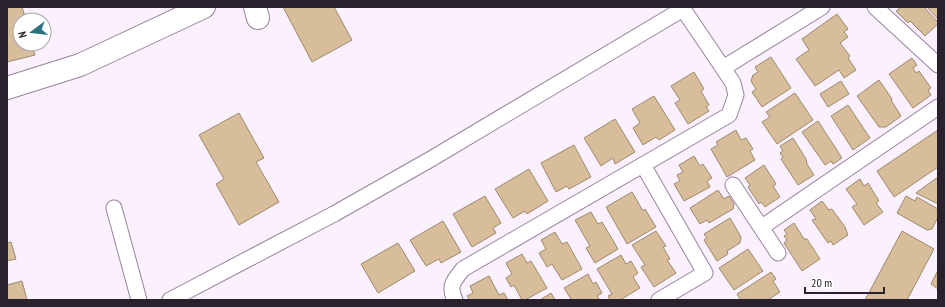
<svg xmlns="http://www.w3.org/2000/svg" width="945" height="307" viewBox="0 0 945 307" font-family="'PT Sans Narrow',sans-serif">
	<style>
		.building { fill: #d8bd9b; stroke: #9e886c }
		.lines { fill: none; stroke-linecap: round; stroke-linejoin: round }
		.lane-casing { stroke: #97829e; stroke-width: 17 }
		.street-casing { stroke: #97829e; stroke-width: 24 }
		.lane { stroke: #fff; stroke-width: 15 }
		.street { stroke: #fff; stroke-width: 22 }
	</style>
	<rect width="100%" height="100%" fill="#fbf1fe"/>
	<g class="building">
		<polygon points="7,7 22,7 26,20 20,20 20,44 32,44 35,55 7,62"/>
		<polygon points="283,7 334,7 352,40 312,62"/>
		<polygon points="901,7 924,7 938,22 938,24 925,36 910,21 908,23 896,11"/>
		<polygon points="927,7 938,7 938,19"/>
		<polygon points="837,14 848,29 844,32 848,37 840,43 850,56 848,58 856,70 844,78 839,70 815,86 796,59 809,50 802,39"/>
		<polygon points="771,57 791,88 762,107 752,92 756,89 751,81 753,75 758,72 755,67"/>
		<polygon points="912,58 917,65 913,68 916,73 919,71 931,88 928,90 931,95 913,108 889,74"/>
		<polygon points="694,72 704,89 701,91 709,105 706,107 709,111 688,124 675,103 680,100 671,86"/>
		<polygon points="879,80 892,99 891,100 901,116 886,127 879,127 857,96"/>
		<polygon points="841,81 849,94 828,107 820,94"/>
		<polygon points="795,93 813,120 777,144 762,122 770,117 766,112"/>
		<polygon points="654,96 675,130 659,140 656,137 643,145 633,128 640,123 632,109"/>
		<polygon points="848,105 870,138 853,150 831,116"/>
		<polygon points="239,113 264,158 256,162 279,202 239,225 216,184 224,179 199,135"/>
		<polygon points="615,119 635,152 615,164 613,158 601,166 584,138"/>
		<polygon points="818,121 842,158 833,164 831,161 825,165 802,132"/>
		<polygon points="736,130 741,140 746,138 753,149 750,151 755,160 727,177 711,149 718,145 716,142"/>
		<polygon points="938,130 938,167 894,197 877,171"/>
		<polygon points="793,138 806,159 807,164 814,175 798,185 781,159 783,157 780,153 783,151 780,146"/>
		<polygon points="574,145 591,177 569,189 567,186 556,192 541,163"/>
		<polygon points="694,156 700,166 703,164 712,178 707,181 710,187 684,201 674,184 680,181 677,175 683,172 679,165"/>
		<polygon points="764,165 776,184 773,186 780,197 765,207 761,202 759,204 748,187 750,185 745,178"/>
		<polygon points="529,169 548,201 527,214 525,211 513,218 495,189"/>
		<polygon points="938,177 938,204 916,193"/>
		<polygon points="860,179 864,186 868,183 879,201 876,203 883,212 864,225 852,207 857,204 846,189"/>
		<polygon points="718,190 724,199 729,196 734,204 733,209 709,223 707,220 700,224 690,208"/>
		<polygon points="632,192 643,211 645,209 656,227 627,244 606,207"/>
		<polygon points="485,196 501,223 493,228 496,233 472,247 453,214"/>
		<polygon points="906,196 915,201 917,197 938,209 938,217 932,229 927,230 897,213"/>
		<polygon points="822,201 829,210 832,209 845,227 848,235 833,245 831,241 828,243 812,220 816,219 810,210"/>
		<polygon points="591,212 598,224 602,222 618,249 595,263 586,248 590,246 575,220"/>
		<polygon points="730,218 741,237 740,243 727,251 728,254 717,261 704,240 707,238 704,234"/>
		<polygon points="443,221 461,252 441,263 439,259 426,266 410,240"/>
		<polygon points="794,223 804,239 807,239 820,259 802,271 784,243 787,240 784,236 787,234 784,230"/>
		<polygon points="656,231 666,246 663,247 670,259 667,260 676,273 654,287 641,267 645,265 632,245"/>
		<polygon points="902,231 934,249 907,300 865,300"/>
		<polygon points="555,232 562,244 567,242 582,269 562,280 552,264 547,267 539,253 546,249 541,240"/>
		<polygon points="11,242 16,259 7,261 7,243"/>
		<polygon points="398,243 415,271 378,293 361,264"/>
		<polygon points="748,249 763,271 734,290 719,268"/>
		<polygon points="522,254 527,263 531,261 547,288 525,300 522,300 514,285 511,287 506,278 512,274 506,263"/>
		<polygon points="621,255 626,264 631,261 638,273 633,277 640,288 620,300 610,300 608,296 612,294 597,269"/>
		<polygon points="938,270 938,289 931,284"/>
		<polygon points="771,272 776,279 773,281 780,292 768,300 739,300 740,299 737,294"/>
		<polygon points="588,274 593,284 596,282 602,293 597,296 600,300 569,300 571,299 564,288"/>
		<polygon points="489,276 499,295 504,293 508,300 470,300 467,296 473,293 470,286"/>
		<polygon points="22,281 27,300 7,300 7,285"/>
		<polygon points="551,293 555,300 540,300"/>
	</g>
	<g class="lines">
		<g class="lane-casing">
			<g id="lane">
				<polyline points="875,7 938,65"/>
				<polyline points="643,165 705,273 659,300"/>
				<polyline points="733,185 778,253"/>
				<polyline points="114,208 139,300"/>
				<polyline points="762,227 938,107"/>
				<polyline points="170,300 334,214 431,159 683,9 723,68 822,7"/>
				<path d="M455,300c-7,-14 -1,-20 8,-31l266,-154 7,-20 -3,-12 -10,-15"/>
			</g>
		</g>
		<g class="street-casing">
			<g id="street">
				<polyline points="255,7 258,18"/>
				<polyline points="7,88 80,65 204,7"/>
			</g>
		</g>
		<use href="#lane" class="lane"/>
		<use href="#street" class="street"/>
	</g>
	<rect width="945" height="307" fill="none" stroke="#29212c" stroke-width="16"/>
	<g transform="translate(32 32) rotate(255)"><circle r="19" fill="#ffffff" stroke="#a9a6ab"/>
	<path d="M0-3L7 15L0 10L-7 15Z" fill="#2b717e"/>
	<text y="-6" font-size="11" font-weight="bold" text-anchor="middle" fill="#29212c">N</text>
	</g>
	<path d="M805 287v6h79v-6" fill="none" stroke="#29212c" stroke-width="2"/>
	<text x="811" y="287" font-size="12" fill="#29212c" stroke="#ffffff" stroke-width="3" paint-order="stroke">20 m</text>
</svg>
